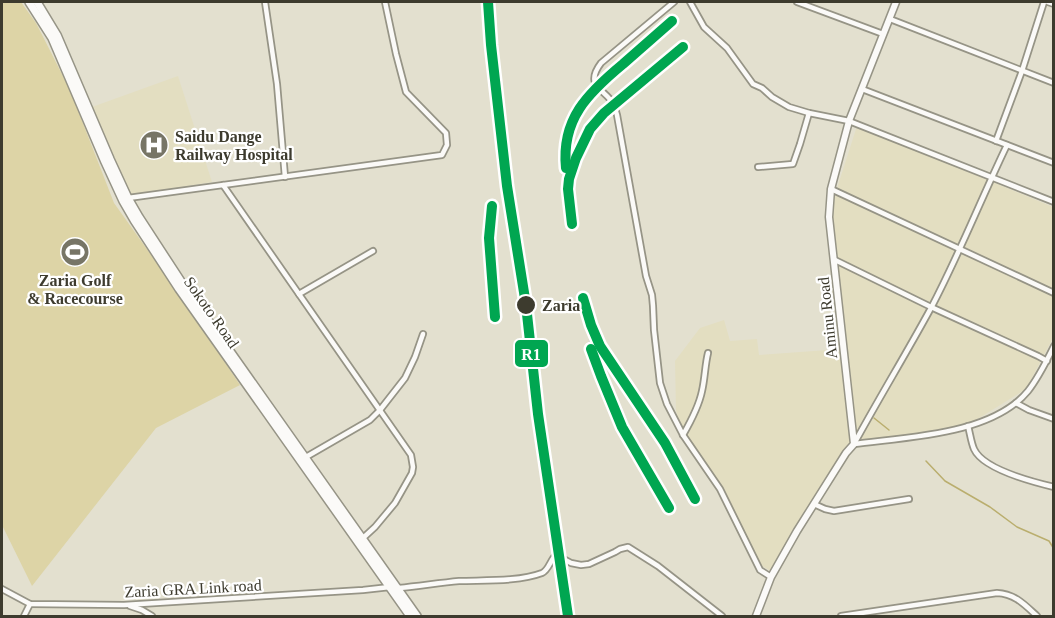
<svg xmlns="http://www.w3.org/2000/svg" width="1055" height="618" viewBox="0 0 1055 618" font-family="'Times New Roman',serif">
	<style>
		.built { fill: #e3dec1 }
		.green { fill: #ddd4a6 }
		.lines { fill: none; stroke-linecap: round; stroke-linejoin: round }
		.stream { stroke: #baae6e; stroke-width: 1.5 }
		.street-casing { stroke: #969486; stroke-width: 8 }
		.secondary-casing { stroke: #969486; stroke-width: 9 }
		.primary-casing { stroke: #969486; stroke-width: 10 }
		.street { stroke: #fbfaf8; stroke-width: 4.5 }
		.secondary { stroke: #fbfaf8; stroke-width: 6 }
		.primary { stroke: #fbfaf8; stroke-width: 7 }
		.rail { stroke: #cdccc7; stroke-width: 1.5; stroke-dasharray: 3 6; stroke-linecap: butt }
		.rail-1-casing { stroke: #fff; stroke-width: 15 }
		.rail-1 { stroke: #00a651; stroke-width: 10 }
		.stop-dot { fill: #3d3b2e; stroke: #fff; stroke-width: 2 }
		.labels { text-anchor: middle; stroke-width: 4.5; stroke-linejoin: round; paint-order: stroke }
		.poi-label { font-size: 16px; font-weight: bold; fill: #3d3b2e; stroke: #fff; text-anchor: start }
		.stop-label { font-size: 16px; font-weight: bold; fill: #3d3b2e; stroke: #fff; text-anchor: start }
		.street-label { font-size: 16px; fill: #3d3b2e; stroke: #fff }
		.line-badge { stroke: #fff; stroke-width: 2 }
		.badge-label { font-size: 16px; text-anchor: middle; font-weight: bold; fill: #fff }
	</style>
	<rect width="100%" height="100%" fill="#e3e0cf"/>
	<g class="built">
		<polygon points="178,76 212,182 134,195 127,193 92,107"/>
		<polygon points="857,126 1053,207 1053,338 1026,389 971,423 852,448 771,571 760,565 732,509 681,428 676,410 675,361 700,328 724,320 730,341 757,339 759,355 842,349 832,204"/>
	</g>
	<polygon class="green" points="2,2 21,2 36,23 70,90 114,203 184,301 240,385 156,428 32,586 2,525"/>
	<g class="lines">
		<g class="stream">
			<polyline points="874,418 889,430"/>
			<polyline points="926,461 945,481 990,507 1017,527 1049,541 1054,549"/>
		</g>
		<g class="street-casing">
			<g id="street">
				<polyline points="265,2 277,84 285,177"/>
				<path d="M674,2l-73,61c-18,24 5,26 13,42 1,2 2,7 3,10l29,161 6,19 1,11 1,24 6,53 7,21 16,31 37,54 40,81 11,7"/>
				<polyline points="690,2 704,27 727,48 753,84 762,88 772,97 789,107 809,113 849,121 1054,202"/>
				<polyline points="797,2 883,34"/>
				<polyline points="1048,2 1054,4"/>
				<polyline points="890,19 1054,83"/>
				<polyline points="862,89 1054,163"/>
				<polyline points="996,141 1022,71 1044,2"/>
				<polyline points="758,167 793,164 800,144 809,113"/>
				<polyline points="223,185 411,455 413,467 412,473 395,503 375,527 363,538"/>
				<polyline points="831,189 1054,293"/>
				<polyline points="128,198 442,155 447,145 446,133 406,92 396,54 385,2"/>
				<polyline points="835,260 931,307 1038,356 1047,361"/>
				<polyline points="299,294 373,251"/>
				<polyline points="1016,403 1029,410 1054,419"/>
				<path d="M968,426c2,7 3,16 6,23 9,20 59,33 80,38"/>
				<path d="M683,435c8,-14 16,-29 19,-44 3,-13 3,-26 6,-38"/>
				<path d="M854,444c25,-46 52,-90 77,-136 28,-53 50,-109 76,-163"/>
				<path d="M854,444c53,-7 138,-9 174,-53 11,-14 18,-29 26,-45"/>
				<polyline points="306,457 370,420 380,410 405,378 415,357 423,334"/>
				<polyline points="814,504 825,509 834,511 909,499"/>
				<path d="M399,588c20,-2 40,-5 60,-7 25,-1 59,1 83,-8 7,-3 8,-13 14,-18l15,8 10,2 8,-1 26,-12 5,-3 8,-2 30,19 64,50"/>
				<polyline points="2,589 30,604 124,605 363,590 390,587"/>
				<polyline points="130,606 142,610 152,616"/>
				<polyline points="24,616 30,604"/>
				<path d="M841,616l156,-23c18,1 27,11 40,23"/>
			</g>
		</g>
		<g class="secondary-casing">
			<polyline id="secondary" points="756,616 771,577 797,531 846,453 854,444 829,217 831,189 849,121 896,2"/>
		</g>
		<g class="primary-casing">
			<g id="primary">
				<polyline points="29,2 52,38 105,162 123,201 134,220 179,289 410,616"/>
				<polyline points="37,2 57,35 110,159 128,198 139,217 184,286 417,616"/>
			</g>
		</g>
		<use href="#street" class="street"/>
		<use href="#secondary" class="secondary"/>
		<use href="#primary" class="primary"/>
		<g class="rail">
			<polyline points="487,2 488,6"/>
			<path d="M567,178c-2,-15 -3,-31 1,-46 8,-31 35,-52 58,-71 16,-13 31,-27 46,-40"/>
			<polyline points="492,206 489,238 495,317"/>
			<polyline points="572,224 568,189 569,179 576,158 590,129 604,113 683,47"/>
			<polyline points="583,298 591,325 600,346 665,443 695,499"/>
			<polyline points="589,330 590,347 601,376 622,427 669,508"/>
		</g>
		<g class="rail-1-casing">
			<g id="rail-1">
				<polyline points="488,2 491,45 507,186 526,305 538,414 568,616"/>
				<path d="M566,168c-5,-49 22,-75 57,-104 16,-14 33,-29 49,-43"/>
				<polyline points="492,206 489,238 495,317"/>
				<polyline points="572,224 568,189 569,179 576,158 590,129 604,113 683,47"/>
				<polyline points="583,298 591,325 600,346 665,443 695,499"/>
				<polyline points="591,349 601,376 622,427 669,508"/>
			</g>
		</g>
		<use href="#rail-1" class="rail-1"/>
	</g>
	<defs>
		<g id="hospital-disc" transform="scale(1.5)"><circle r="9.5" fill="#777566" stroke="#fff"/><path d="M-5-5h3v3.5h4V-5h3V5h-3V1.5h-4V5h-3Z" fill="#fff"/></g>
		<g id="stadium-disc" transform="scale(1.5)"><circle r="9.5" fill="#777566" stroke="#fff"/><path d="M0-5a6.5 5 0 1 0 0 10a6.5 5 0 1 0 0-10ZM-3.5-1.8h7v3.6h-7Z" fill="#fff"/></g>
	</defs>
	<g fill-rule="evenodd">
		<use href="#hospital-disc" x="154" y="145"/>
		<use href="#stadium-disc" x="75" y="252"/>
	</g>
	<circle class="stop-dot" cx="526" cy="305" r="10"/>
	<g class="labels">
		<g class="poi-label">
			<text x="175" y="142">Saidu Dange<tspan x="175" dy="18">Railway Hospital</tspan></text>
			<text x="75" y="286" text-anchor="middle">Zaria Golf<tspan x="75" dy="18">&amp; Racecourse</tspan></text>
		</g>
		<g class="stop-label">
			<text x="542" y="311">Zaria</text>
		</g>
		<g class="street-label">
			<text transform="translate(212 312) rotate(55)" y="6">Sokoto Road</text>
			<text transform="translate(827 318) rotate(-96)" y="6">Aminu Road</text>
			<text transform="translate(193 588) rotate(-3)" y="6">Zaria GRA Link road</text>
		</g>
	</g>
	<rect class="line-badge" x="514" y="339" width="35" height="29" rx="6" fill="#00a651"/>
	<g class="badge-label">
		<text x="531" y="360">R1</text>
	</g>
	<rect width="1055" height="618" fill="none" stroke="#3d3b2e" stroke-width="6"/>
</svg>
